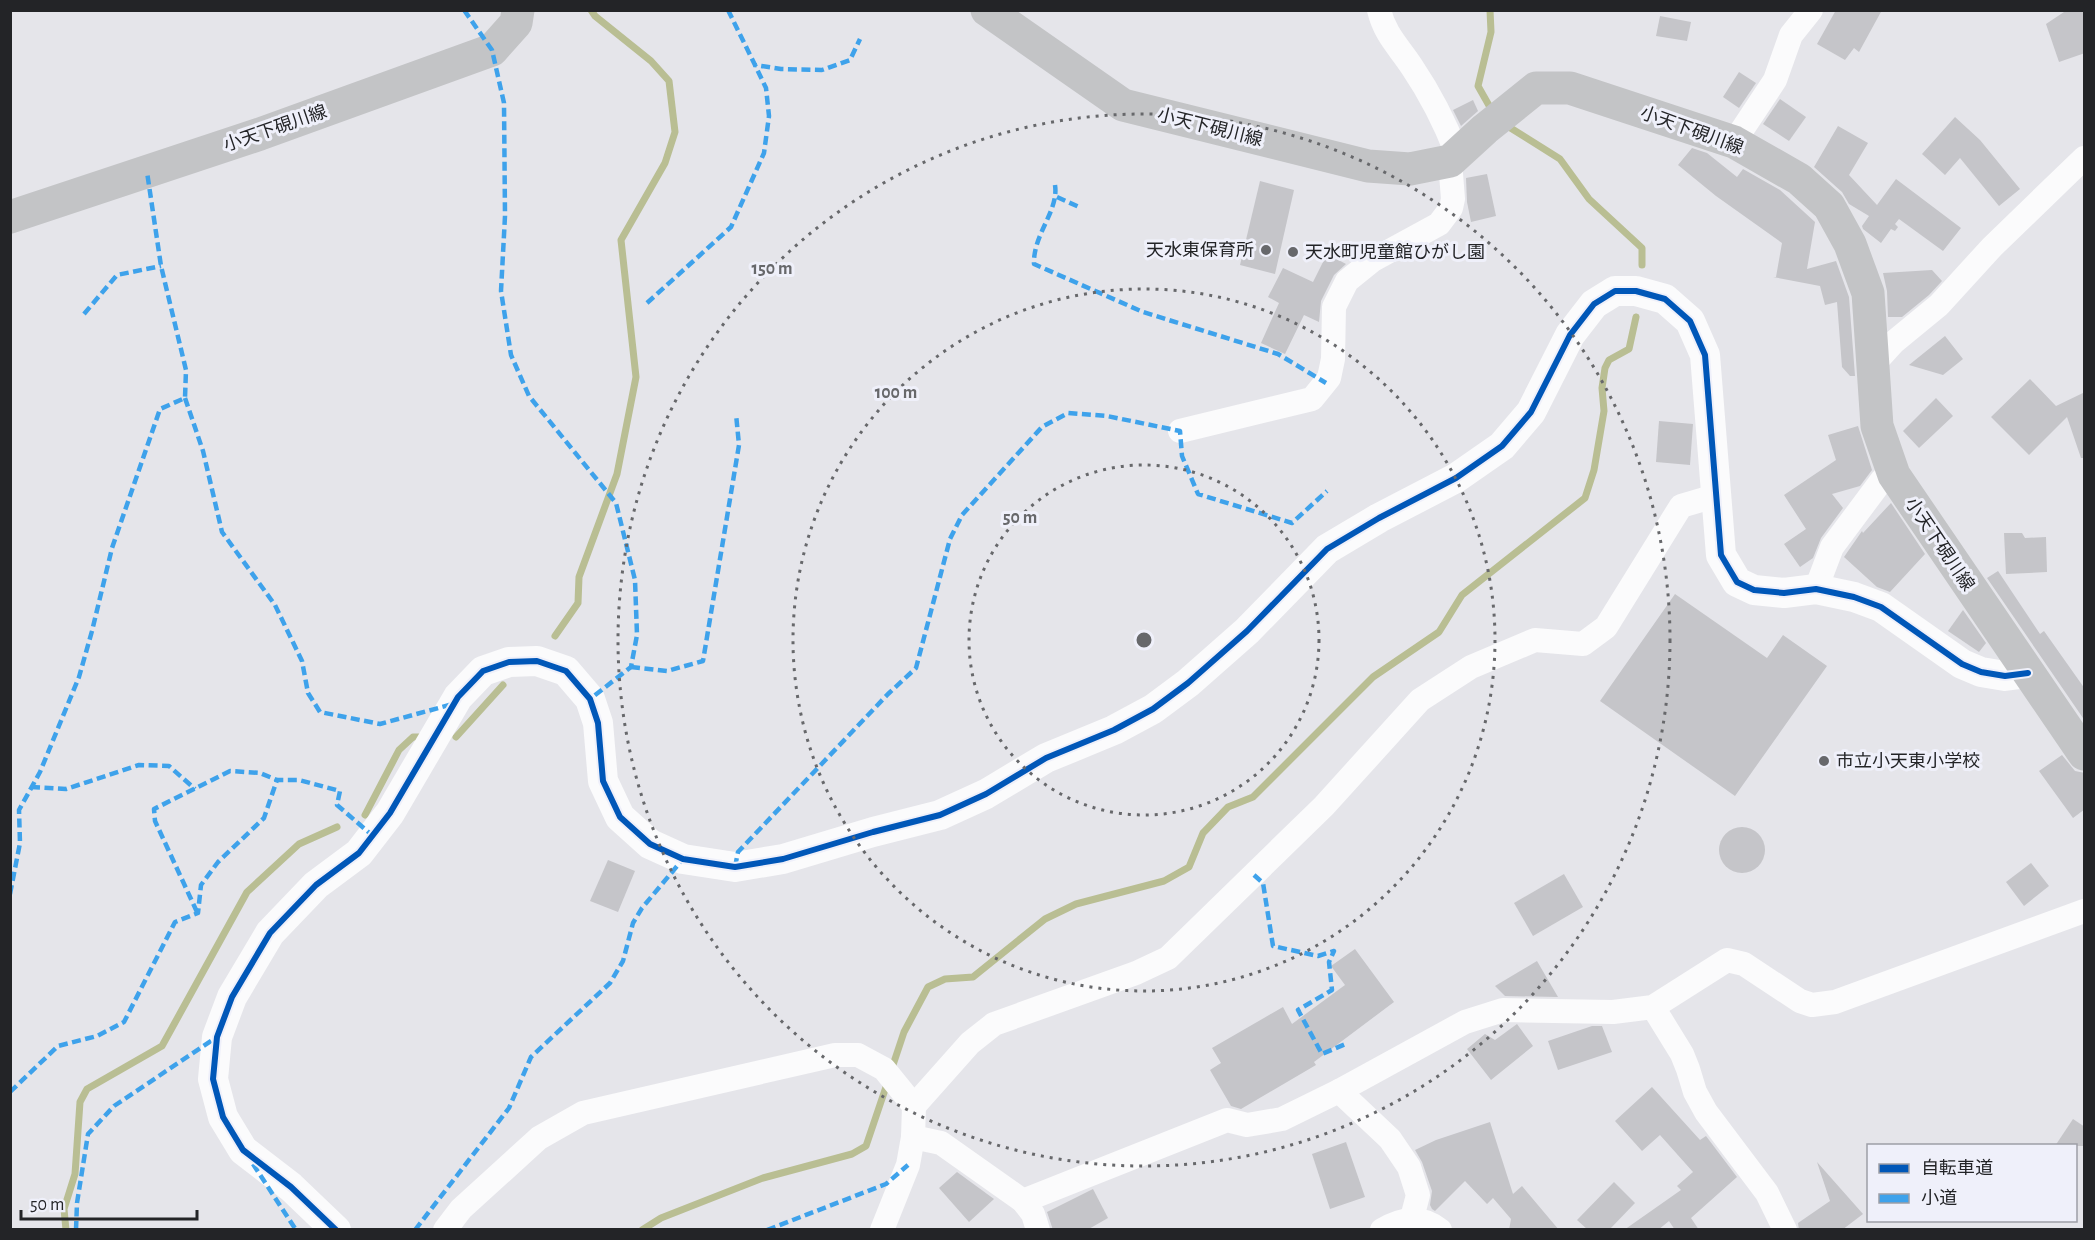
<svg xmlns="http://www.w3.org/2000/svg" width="2095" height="1240" viewBox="0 0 2095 1240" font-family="'Alegreya Sans','Noto Sans JP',sans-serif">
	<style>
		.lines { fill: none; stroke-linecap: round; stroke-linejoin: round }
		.stream { stroke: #b9be93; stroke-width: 7 }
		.building { fill: #c5c5c9 }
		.minor { stroke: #fbfbfc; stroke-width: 24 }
		.tertiary { stroke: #fbfbfc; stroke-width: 30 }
		.secondary { stroke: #c3c4c6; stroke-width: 33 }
		.quiet { stroke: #3ea2eb; stroke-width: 4.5; stroke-dasharray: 9 4.5; stroke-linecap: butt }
		.cycleway-casing { stroke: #eff0fa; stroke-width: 10 }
		.cycleway { stroke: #0057b8; stroke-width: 6 }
		.ring { fill: none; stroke: #67686b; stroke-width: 3; stroke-dasharray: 3 6 }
		.poi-dot { fill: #67686b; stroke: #eff0fa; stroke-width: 2 }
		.labels { text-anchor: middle; stroke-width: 6; stroke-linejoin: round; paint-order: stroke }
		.street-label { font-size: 18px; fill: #232427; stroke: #eff0fa }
		.poi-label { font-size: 18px; fill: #232427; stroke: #eff0fa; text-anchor: start }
		.centre { fill: #67686b; stroke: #eff0fa; stroke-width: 3 }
		.ring-label { font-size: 18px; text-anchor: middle; font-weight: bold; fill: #67686b; stroke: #eff0fa; stroke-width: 6; stroke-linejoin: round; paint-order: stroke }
	</style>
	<rect width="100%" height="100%" fill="#e5e5ea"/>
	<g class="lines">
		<g class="stream">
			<polyline points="1490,10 1491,32 1478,86 1491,109"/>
			<polyline points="1509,127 1560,159 1589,199 1642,248 1642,265"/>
			<polyline points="555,636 578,603 579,577 617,474 636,377 621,240 665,163 675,132 669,81 651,61 595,16 591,10"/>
			<polyline points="456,737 503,685"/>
			<polyline points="365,815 399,750 413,737 421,737"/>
			<polyline points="891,1071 904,1032 928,987 945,979 973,977 1045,919 1076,904 1164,881 1189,867 1203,833 1228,807 1253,797 1373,677 1439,632 1462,595 1585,498 1594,470 1604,411 1602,388 1605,368 1609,360 1629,349 1636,317"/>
			<polyline points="66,1230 64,1209 75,1174 80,1102 87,1089 162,1046 247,892 299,844 337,827"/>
			<polyline points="642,1230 661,1218 763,1178 852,1154 866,1146 888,1081"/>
		</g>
	</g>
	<g class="building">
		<polygon points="1836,10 1882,10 1859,52 1854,48 1845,60 1817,44"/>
		<polygon points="2067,10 2085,10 2085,53 2059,62 2046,24"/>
		<polygon points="1660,16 1691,22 1687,41 1656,36"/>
		<polygon points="1739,72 1756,83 1739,108 1723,97"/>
		<polygon points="1780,99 1806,117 1789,141 1763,124"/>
		<polygon points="1473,100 1478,111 1461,126 1453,110"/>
		<polygon points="1955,117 1980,140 2020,189 1999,206 1960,158 1945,175 1922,154"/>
		<polygon points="1838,126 1868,143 1849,175 1877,205 1896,179 1961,228 1943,251 1899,219 1895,224 1898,227 1895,231 1891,229 1881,243 1863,229 1862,226 1869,216 1849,204 1842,192 1814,167"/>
		<polygon points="1692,148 1707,153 1737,177 1743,169 1780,190 1815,222 1807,269 1836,261 1849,297 1855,376 1850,376 1842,367 1837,302 1825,305 1820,286 1773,277 1776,277 1782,243 1716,196 1678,165"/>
		<polygon points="1487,174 1496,216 1471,222 1467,202 1466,178"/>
		<polygon points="1260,181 1294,190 1275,274 1240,265"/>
		<polygon points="1327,254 1346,264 1334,275 1321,301 1319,322 1304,315 1285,354 1261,343 1279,303 1268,297 1283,268 1313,282"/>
		<polygon points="1932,270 1942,281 1929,295 1902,317 1888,317 1887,291 1883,273"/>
		<polygon points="1945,336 1963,359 1943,375 1909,365"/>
		<polygon points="2030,379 2056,406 2085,392 2085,458 2081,458 2067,417 2029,455 1991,417"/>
		<polygon points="1936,398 1953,416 1919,448 1903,431"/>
		<polygon points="1659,421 1693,424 1690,465 1656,462"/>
		<polygon points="1858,426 1872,470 1860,486 1832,494 1843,508 1821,538 1813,558 1800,567 1784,544 1806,529 1784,495 1836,460 1828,435"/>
		<polygon points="1891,503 1925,554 1890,592 1877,587 1844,557 1862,531 1863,533"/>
		<polygon points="2004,533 2022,533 2025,538 2046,537 2047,572 2006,574"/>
		<polygon points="1998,571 2040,634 2044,631 2085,689 2085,721 1987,578"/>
		<polygon points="1675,594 1767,658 1783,635 1827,666 1735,796 1600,701"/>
		<polygon points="1963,610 1986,643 1979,652 1948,631"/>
		<polygon points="2062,755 2075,771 2085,773 2085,809 2073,818 2039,771"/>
		<circle cx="1742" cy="850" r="23"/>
		<polygon points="608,860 635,871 618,912 590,901"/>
		<polygon points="2031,863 2049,886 2024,906 2006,882"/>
		<polygon points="1564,874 1583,907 1533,936 1514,903"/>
		<polygon points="1355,949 1394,1002 1314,1062 1316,1065 1241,1109 1231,1106 1210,1070 1221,1063 1212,1048 1283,1007 1292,1024 1345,985 1331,966"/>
		<polygon points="1537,961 1558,997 1505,996 1495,986"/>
		<polygon points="1517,1024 1533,1046 1491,1080 1467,1049 1485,1034 1495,1040"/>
		<polygon points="1592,1026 1602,1026 1612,1052 1558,1070 1548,1041"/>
		<polygon points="1652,1087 1700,1140 1706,1136 1737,1177 1691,1218 1699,1230 1675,1230 1669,1221 1658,1230 1624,1230 1681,1190 1677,1186 1693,1172 1660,1135 1642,1151 1615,1121"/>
		<polygon points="2073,1119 2085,1127 2085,1146 2055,1146"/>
		<polygon points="1490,1122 1513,1194 1522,1186 1559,1230 1509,1230 1511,1219 1493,1198 1487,1204 1465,1181 1435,1211 1432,1209 1430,1205 1432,1191 1422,1162 1415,1150 1436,1140"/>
		<polygon points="1346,1142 1365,1197 1330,1209 1312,1154"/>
		<polygon points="1817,1162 1863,1214 1842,1230 1799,1230 1798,1223 1830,1201"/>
		<polygon points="957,1172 994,1199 969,1222 939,1188"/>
		<polygon points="1614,1182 1635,1203 1609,1230 1588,1230 1577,1220"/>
		<polygon points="1093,1189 1108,1218 1087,1230 1053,1230 1047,1212"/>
	</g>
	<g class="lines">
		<g class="minor">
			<path d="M1379,10c6,25 20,37 33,57 19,28 33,56 45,87"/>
			<polyline points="1734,142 1775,80 1791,35 1811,10"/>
			<polyline points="1873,365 1894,342 1939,305 1992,247 2084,158"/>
			<polyline points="1180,431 1312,399 1329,378 1333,359 1334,307 1347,281 1373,260 1439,224 1451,208 1453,199 1450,161"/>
			<polyline points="1816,589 1832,547 1882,480 1894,475"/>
			<polyline points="1653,1007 1682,1054 1688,1069 1695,1092 1706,1112 1767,1193 1785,1230"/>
			<polyline points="1339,1091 1390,1139 1409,1167 1418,1195 1412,1218"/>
			<polyline points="914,1106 970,1043 994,1024 1136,973 1168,958 1324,806 1420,700 1471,667 1535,640 1583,644 1606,627 1681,506 1715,496"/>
			<polyline points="913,1137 941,1143 1023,1201 1033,1214 1038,1230"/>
			<polyline points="1023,1201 1227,1120 1247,1125 1282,1119 1339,1091 1465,1022 1503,1010 1613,1012 1653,1007 1727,960 1744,964 1800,1001 1812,1005 1835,1002 2084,911"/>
			<polyline points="445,1230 461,1209 539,1138 583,1113 835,1055 858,1055 884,1069 914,1106 913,1137 908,1165 882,1230"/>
			<path d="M1382,1230c20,-12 38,-15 58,0"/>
		</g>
		<polyline class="tertiary" points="336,1230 291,1187 243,1150 223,1117 213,1079 217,1037 232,997 270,933 316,885 359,853 390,813 458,697 483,671 509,662 537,661 566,671 590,699 598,723 603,781 620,817 650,844 683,859 735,867 783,859 873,832 940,815 986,794 1046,758 1114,730 1153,709 1188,683 1247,631 1327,549 1379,518 1456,478 1502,446 1531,412 1570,335 1594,304 1615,291 1636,291 1665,299 1690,321 1705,355 1721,555 1737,582 1754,590 1784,593 1816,589 1854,597 1881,607 1962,664 1981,672 2005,676 2028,673"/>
		<g class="secondary">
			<polyline points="987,10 1123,105 1368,166 1410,169 1450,161 1485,129 1536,88 1570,88 1734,142 1799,179 1829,206 1850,244 1868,293 1877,426 1894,475 2084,754"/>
			<polyline points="10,217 260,134 492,50 516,23 518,10"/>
		</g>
		<g class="quiet">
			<polyline points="464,10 492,50 504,103 505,216 501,291 511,355 529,396 616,503 635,580 637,635 631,667 590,699"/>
			<polyline points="728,10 755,65 781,69 822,70 850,60 860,39"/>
			<path d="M1055,185c4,26 -22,49 -21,79l109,48 135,42 48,29"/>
			<polyline points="1057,197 1079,207"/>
			<polyline points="647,303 731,227 764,153 769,116 766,88 755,65"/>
			<polyline points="84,314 117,275 161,266"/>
			<polyline points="185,398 203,451 222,532 275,605 302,661 308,693 320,712 380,724 453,704"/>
			<polyline points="631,667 667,671 703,661 739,445 736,414"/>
			<polyline points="31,787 66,789 139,765 169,766 195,789"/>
			<polyline points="735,867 738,852 888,694 916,668 950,539 962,515 1042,427 1068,413 1107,416 1180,431 1182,456 1198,494 1292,523 1327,491"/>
			<polyline points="1254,875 1263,883 1273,946 1318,956 1334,951 1329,962 1332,990 1298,1010 1322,1054 1348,1043"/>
			<polyline points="10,894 20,843 19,810 40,772 79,677 92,631 112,548 160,409 185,398 186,370 161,266 147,172"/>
			<polyline points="197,912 155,821 154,809 230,771 260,773 277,780"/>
			<polyline points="10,1092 58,1046 97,1036 124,1022 175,922 198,913 201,885 218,862 264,818 277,780 299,780 340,791 337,805 373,836"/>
			<polyline points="253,1164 296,1230"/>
			<polyline points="76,1230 77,1203 88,1134 114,1106 217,1037"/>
			<polyline points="415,1230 509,1108 531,1057 610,983 623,961 633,923 642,908 683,859"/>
			<polyline points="767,1230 886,1184 908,1165"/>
		</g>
		<g class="cycleway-casing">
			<polyline id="cycleway" points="336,1230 291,1187 243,1150 223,1117 213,1079 217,1037 232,997 270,933 316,885 359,853 390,813 458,697 483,671 509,662 537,661 566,671 590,699 598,723 603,781 620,817 650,844 683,859 735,867 783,859 873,832 940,815 986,794 1046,758 1114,730 1153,709 1188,683 1247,631 1327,549 1379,518 1456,478 1502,446 1531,412 1570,335 1594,304 1615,291 1636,291 1665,299 1690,321 1705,355 1721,555 1737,582 1754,590 1784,593 1816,589 1854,597 1881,607 1962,664 1981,672 2005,676 2028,673"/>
		</g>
		<use href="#cycleway" class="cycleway"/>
	</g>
	<g class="ring">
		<circle cx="1144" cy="640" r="175"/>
		<circle cx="1144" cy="640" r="351"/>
		<circle cx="1144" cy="640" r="526"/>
	</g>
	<g class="poi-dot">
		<circle cx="1266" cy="250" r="6"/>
		<circle cx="1293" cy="252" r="6"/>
		<circle cx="1824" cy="761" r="6"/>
	</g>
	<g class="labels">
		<g class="street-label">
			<text transform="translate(1210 127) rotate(14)" y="6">小天下硯川線</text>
			<text transform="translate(275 128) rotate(-19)" y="6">小天下硯川線</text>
			<text transform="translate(1692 130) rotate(20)" y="6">小天下硯川線</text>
			<text transform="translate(1940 544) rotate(56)" y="6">小天下硯川線</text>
		</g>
		<g class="poi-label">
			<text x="1254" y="256" text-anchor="end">天水東保育所</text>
			<text x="1305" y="258">天水町児童館ひがし園</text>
			<text x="1836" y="767">市立小天東小学校</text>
		</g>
	</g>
	<circle cx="1144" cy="640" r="9" class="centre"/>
	<g class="ring-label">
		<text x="772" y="274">150 m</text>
		<text x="896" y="398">100 m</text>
		<text x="1020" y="523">50 m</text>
	</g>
	<rect width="2095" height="1240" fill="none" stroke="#232427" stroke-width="24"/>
	<rect x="1867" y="1144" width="210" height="78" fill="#eff0fa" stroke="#9d9ea6" stroke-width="1.5"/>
	<rect x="1879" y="1164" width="30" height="9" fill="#0057b8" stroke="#9d9ea6" stroke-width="1.5"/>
	<text x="1921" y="1174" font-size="18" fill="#232427">自転車道</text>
	<rect x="1879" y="1194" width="30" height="9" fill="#3ea2eb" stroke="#9d9ea6" stroke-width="1.5"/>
	<text x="1921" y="1204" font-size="18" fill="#232427">小道</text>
	<path d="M21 1210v9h176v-9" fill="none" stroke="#232427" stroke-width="3"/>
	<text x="30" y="1210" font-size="18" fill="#232427" stroke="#eff0fa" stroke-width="4.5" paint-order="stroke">50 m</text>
</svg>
